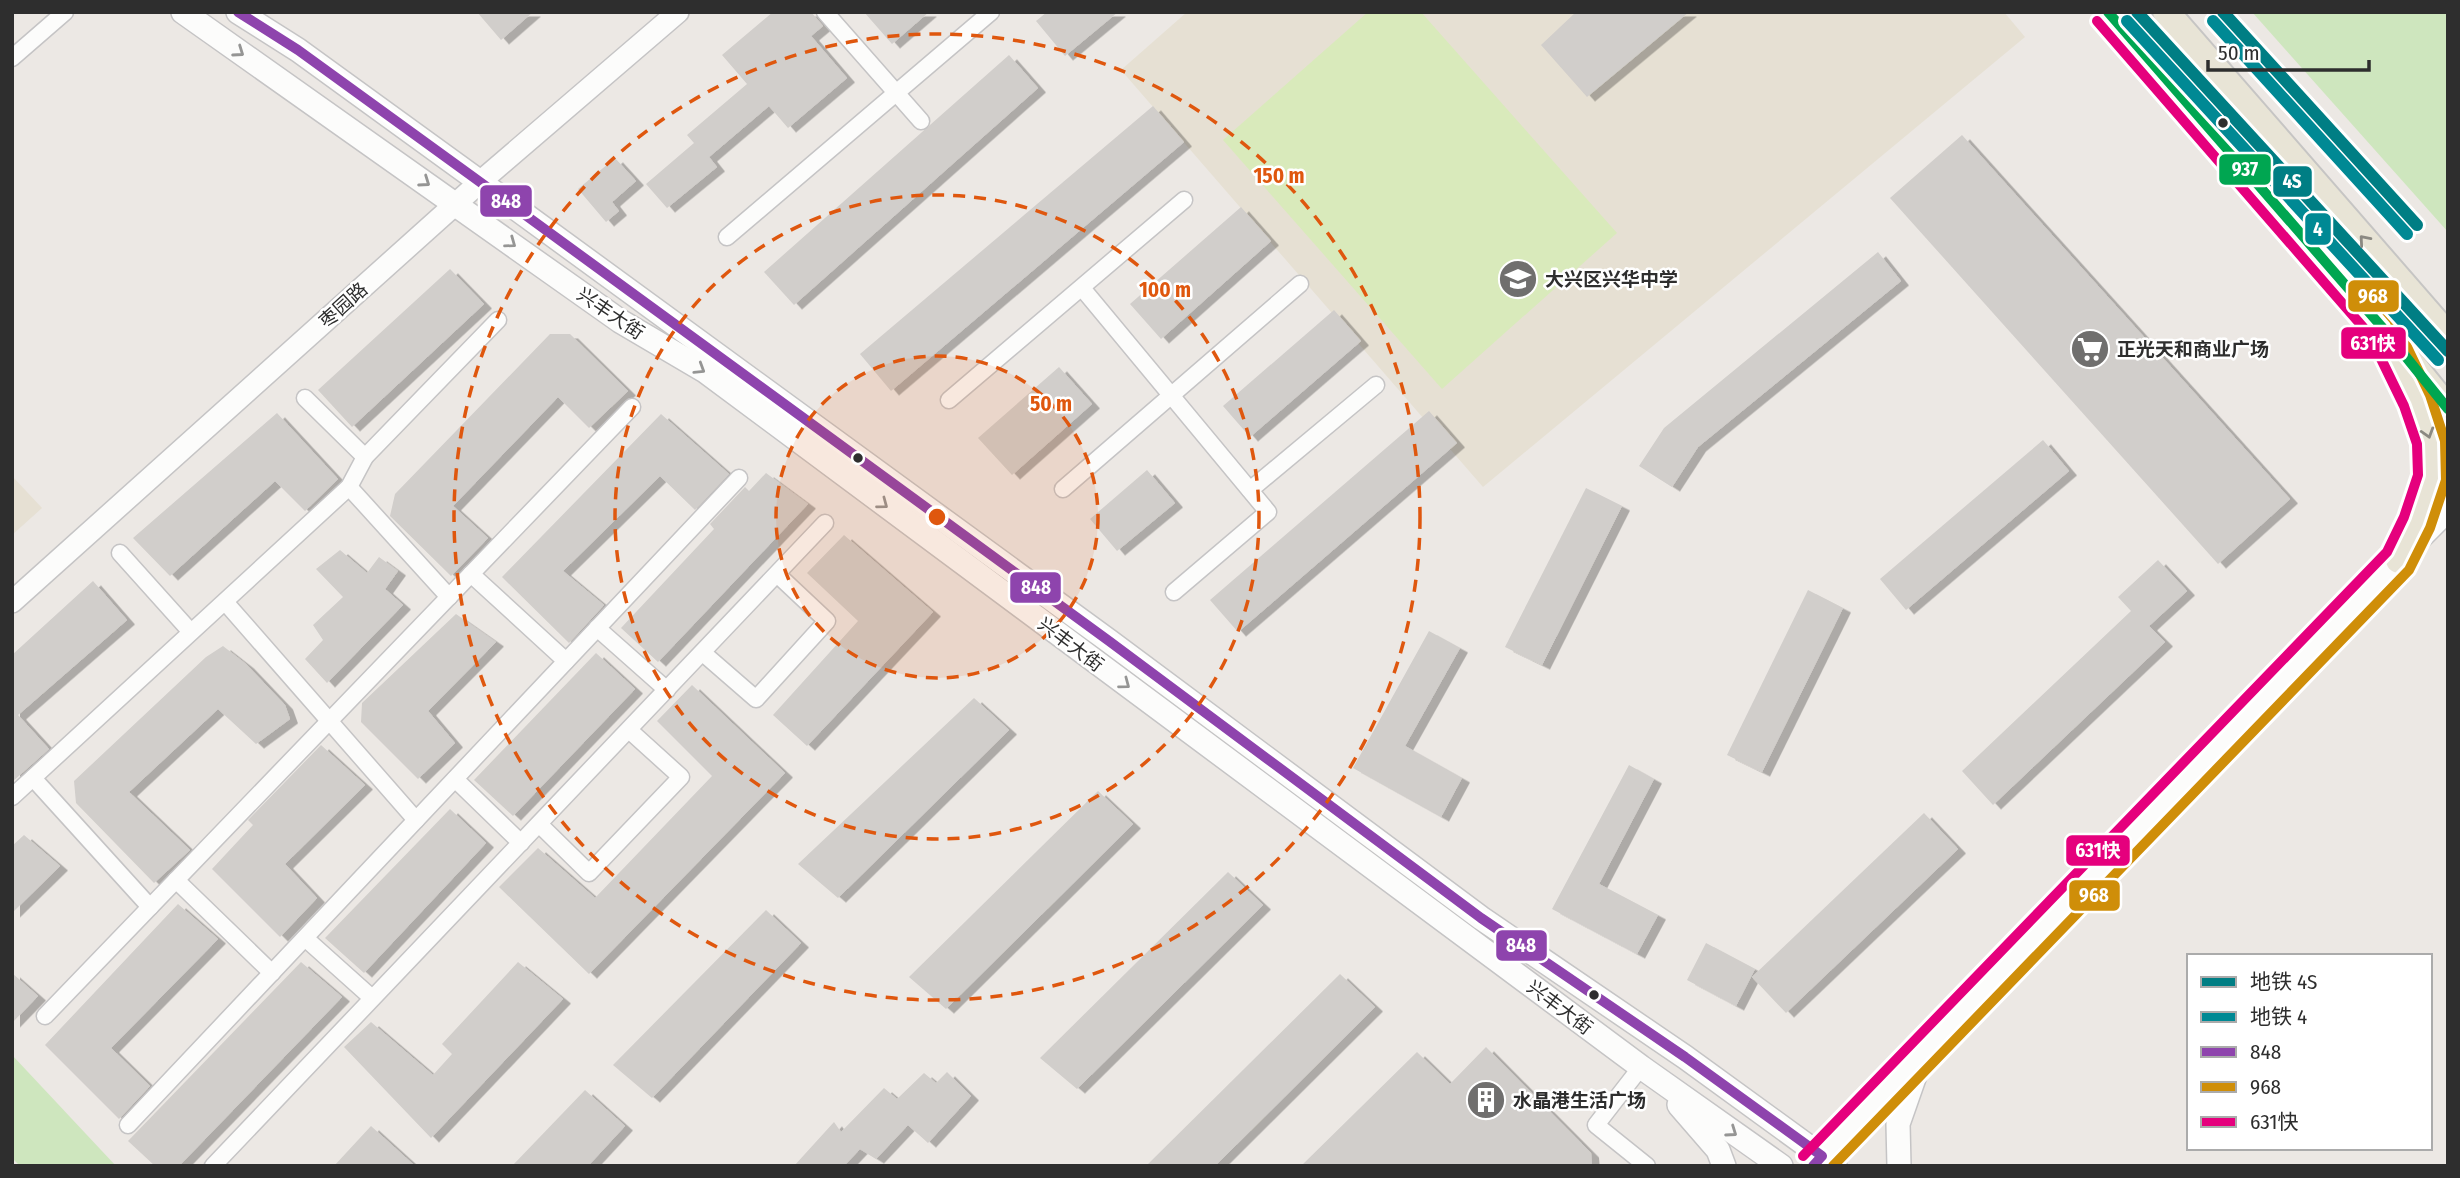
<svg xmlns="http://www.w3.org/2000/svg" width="2460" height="1178" viewBox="0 0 2460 1178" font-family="'Fira Sans Condensed','Noto Sans SC',sans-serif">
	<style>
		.education { fill: #e6e0d3 }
		.green { fill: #cee6be }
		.pitch { fill: #d9eabb }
		.building { fill: #d1cecb; filter: url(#shadow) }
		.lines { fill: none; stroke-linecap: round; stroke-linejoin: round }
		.minor-casing { stroke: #c5c4c5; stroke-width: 19 }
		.tertiary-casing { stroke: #c5c4c5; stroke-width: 24 }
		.secondary-casing { stroke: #c5c4c5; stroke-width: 26 }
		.primary-casing { stroke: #c6c5c4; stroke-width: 30 }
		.minor { stroke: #fcfcfb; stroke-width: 16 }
		.tertiary { stroke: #fcfcfb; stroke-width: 21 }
		.secondary { stroke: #fcfcfb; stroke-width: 23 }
		.primary { stroke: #e8e4d6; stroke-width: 26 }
		.bus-1-casing { stroke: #fff; stroke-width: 16 }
		.bus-2-casing { stroke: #fff; stroke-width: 16 }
		.bus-3-casing { stroke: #fff; stroke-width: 16 }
		.bus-4-casing { stroke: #fff; stroke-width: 16 }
		.bus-1 { stroke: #8e44ad; stroke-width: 10 }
		.bus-2 { stroke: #cf8e09; stroke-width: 10 }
		.bus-3 { stroke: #e5007d; stroke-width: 10 }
		.bus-4 { stroke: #00a651; stroke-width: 10 }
		.metro-1-casing { stroke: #fff; stroke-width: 18 }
		.metro-2-casing { stroke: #fff; stroke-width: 18 }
		.metro-1 { stroke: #007e84; stroke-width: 12 }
		.metro-2 { stroke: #008994; stroke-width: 12 }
		.oneway { stroke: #959594 }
		.oneway2 { stroke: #8b8982 }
		.ring { fill: none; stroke: #df570e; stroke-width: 3.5; stroke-dasharray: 12 9 }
		.bus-dot { fill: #2e2e2e; stroke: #fff; stroke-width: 2.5 }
		.labels { text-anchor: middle; stroke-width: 5; stroke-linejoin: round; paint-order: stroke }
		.poi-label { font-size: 19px; font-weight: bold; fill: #2e2e2e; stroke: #fff; text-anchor: start }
		.street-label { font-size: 19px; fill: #2e2e2e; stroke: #fff }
		.centre { fill: #df570e; stroke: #fff; stroke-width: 3.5 }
		.ring-label { font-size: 21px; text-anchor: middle; font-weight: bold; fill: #df570e; stroke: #fff; stroke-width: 5; stroke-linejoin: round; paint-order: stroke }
		.line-badge { stroke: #fff; stroke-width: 2.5 }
		.badge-label { font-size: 19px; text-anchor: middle; font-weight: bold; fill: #fff }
	</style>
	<defs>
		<filter id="shadow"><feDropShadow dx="8" dy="4.5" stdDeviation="0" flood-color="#0004"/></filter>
	</defs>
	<rect width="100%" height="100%" fill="#ece8e4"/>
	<g class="education">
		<polygon points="1187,12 2004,12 2025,37 1483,487 1121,70"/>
		<polygon points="12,476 42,508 12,535"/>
	</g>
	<g class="green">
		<polygon points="2252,12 2448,12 2448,232"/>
		<polygon points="12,1055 116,1166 20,1166 12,1158"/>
	</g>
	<polygon class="pitch" points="1368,12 1421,12 1617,233 1442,389 1223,140"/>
	<g class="building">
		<polygon points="477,12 533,12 501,40"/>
		<polygon points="773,12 811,12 823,26 811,36 847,78 788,128 769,106 709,157 717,167 667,208 646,184 694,143 687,135 747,84 722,55"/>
		<polygon points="864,12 929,12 892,44"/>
		<polygon points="1047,12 1118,12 1065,56 1036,21"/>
		<polygon points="1576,12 1689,12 1587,97 1541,45"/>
		<polygon points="1009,55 1038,88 794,305 764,272"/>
		<polygon points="1153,106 1184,142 891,391 860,354"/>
		<polygon points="1962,135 2290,499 2218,564 1890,198"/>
		<polygon points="615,158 636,181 612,202 619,211 606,222 578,189"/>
		<polygon points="1241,207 1271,241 1161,339 1130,304"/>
		<polygon points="1878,252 1901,281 1698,447 1672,487 1639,466 1664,428"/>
		<polygon points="450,269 484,304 352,427 318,390"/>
		<polygon points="1334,310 1361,341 1250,437 1223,406"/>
		<polygon points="550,334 570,334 628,391 589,428 558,397 453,506 488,538 451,576 390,516 395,494"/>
		<polygon points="1059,367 1092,404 1012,475 978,438"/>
		<polygon points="1429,411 1457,443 1238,632 1210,600"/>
		<polygon points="277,413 338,479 305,511 275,481 170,576 133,538"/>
		<polygon points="661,414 729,474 695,510 660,476 563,571 604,605 569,643 502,577"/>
		<polygon points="2043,440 2069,471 1906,610 1880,579"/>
		<polygon points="1147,470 1175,503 1117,551 1090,519"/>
		<polygon points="766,473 808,504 658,662 621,628 714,529 710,524 745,487 749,491"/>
		<polygon points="1586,488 1622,506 1542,665 1505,647"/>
		<polygon points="844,535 933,612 807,746 773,715 858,621 807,573"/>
		<polygon points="340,550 367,573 379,557 398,571 385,589 403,605 327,683 305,659 323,640 313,625 343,597 316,569"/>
		<polygon points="2158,560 2187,591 2149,626 2165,642 1993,805 1962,771 2131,611 2118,597"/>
		<polygon points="93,581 127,620 18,715 49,749 12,782 12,655"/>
		<polygon points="1808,590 1843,608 1762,772 1727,755"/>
		<polygon points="456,614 496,642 428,711 455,743 418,779 361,722 362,703"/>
		<polygon points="1429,631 1460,648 1405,746 1462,778 1441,817 1353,768"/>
		<polygon points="223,646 246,664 285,705 290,719 256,744 218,709 129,792 190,850 154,883 76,803 74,781 206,657"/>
		<polygon points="596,653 635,689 513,816 474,780"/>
		<polygon points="692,685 785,773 589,974 499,887 538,848 595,898 712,776 657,721"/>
		<polygon points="974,698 1009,730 838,898 798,864"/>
		<polygon points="321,745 365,785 285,864 317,898 280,937 212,869 253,825 248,820"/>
		<polygon points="1629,765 1654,779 1599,884 1658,915 1637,954 1552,909"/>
		<polygon points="1098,791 1133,824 946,1009 909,977"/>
		<polygon points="450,809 486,843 364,973 325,938"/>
		<polygon points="1924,813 1958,849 1786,1013 1752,977"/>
		<polygon points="24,835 60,866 12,913 12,846"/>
		<polygon points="1228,872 1263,905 1077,1089 1040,1058"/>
		<polygon points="178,904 218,939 111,1048 150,1086 119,1119 45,1045"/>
		<polygon points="766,910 801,943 652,1098 613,1065"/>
		<polygon points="1706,943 1755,969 1736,1006 1687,980"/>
		<polygon points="301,962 342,997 179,1166 155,1166 128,1141"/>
		<polygon points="518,962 563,999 431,1138 344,1047 371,1022 433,1075 452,1054 442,1044"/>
		<polygon points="12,973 38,996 12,1023"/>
		<polygon points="1340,974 1375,1007 1215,1166 1146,1166"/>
		<polygon points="1486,1047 1591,1153 1592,1166 1301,1166 1417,1052 1450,1084"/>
		<polygon points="947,1072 971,1096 928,1143 908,1125 876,1159 860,1149 844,1166 794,1166 834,1122 841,1132 884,1088 897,1099 924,1073 936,1083"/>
		<polygon points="585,1090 625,1126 588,1166 512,1166"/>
		<polygon points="371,1126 415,1166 334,1166"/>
	</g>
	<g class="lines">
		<g class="minor-casing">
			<g id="minor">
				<polyline points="825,12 921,121"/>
				<polyline points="12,58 65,12"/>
				<polyline points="727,237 991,12"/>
				<polyline points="1082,288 1268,512 1174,592"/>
				<polyline points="305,398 365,457"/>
				<polyline points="949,400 1184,200"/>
				<polyline points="349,487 449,597"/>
				<polyline points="1063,489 1300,284"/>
				<polyline points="1250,490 1376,385"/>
				<polyline points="120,553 190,631"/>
				<polyline points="471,574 566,661"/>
				<polyline points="226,603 416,820"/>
				<polyline points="597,628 667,690"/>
				<polyline points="703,653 756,699 827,621 778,575"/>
				<polyline points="33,778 150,907"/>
				<polyline points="455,779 521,843"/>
				<polyline points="12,797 349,487 365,457 498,320"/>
				<polyline points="539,824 589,873 681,777 629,730"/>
				<polyline points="176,880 272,973"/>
				<polyline points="305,938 372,998"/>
				<polyline points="45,1016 632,407"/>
				<polyline points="1641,1067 1596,1125 1647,1166"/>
				<polyline points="128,1125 739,478"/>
				<polyline points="213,1166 825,523"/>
			</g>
		</g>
		<g class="tertiary-casing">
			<g id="tertiary">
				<polyline points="12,602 480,182 678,12"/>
				<polyline points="1813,1166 2315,644 2448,511"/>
			</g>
		</g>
		<g class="secondary-casing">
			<g id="secondary">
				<polyline points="183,12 620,321 705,371 1641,1067 1781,1166"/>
				<polyline points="238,12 298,50 480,182 1109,641 1481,918 1685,1057 1835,1166"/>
				<polyline points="1679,1105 1718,1150 1724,1166"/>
				<polyline points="1899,1166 1898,1124 1925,1047"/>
			</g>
		</g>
		<g class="primary-casing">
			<g id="primary">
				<polyline points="2108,12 2381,326 2448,409"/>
				<polyline points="2166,12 2448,336"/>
				<path d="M2399,560c40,-86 44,-105 2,-192"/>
			</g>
		</g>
		<use href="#minor" class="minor"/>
		<use href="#tertiary" class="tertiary"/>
		<use href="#secondary" class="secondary"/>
		<use href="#primary" class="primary"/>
		<g class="bus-1-casing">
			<polyline id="bus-1" points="238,12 298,50 480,182 1109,641 1481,918 1685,1057 1822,1156 1813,1166"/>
		</g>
		<g class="bus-2-casing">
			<polyline id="bus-2" points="1833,1166 2409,570 2430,528 2446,480 2445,441 2430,395 2394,320 2127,12"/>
		</g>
		<g class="bus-3-casing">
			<polyline id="bus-3" points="1803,1156 2387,552 2404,517 2418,475 2417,444 2404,406 2369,334 2097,21"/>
		</g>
		<g class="bus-4-casing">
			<polyline id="bus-4" points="2108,12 2381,326 2448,409"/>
		</g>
		<use href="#bus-1" class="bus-1"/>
		<use href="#bus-2" class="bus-2"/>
		<use href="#bus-3" class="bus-3"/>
		<use href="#bus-4" class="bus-4"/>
		<g class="metro-1-casing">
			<g id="metro-1">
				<polyline points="2137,12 2448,351"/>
				<polyline points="2223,12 2417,225"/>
			</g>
		</g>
		<g class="metro-2-casing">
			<g id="metro-2">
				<polyline points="2127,21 2438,360"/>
				<polyline points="2213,21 2407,234"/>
			</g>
		</g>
		<use href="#metro-1" class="metro-1"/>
		<use href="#metro-2" class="metro-2"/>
	</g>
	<defs><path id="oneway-chevron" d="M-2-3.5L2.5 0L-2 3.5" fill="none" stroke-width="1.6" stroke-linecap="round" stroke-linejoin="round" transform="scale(1.75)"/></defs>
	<g class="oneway">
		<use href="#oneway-chevron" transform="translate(239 52) rotate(35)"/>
		<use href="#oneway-chevron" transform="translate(425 182) rotate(35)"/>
		<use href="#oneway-chevron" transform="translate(511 243) rotate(36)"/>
		<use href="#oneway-chevron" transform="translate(700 369) rotate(32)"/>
		<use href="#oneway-chevron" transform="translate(883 504) rotate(37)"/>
		<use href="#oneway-chevron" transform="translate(1125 684) rotate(37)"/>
		<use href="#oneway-chevron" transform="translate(1732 1132) rotate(35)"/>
	</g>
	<g class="oneway2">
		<use href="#oneway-chevron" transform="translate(2364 240) rotate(-131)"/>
		<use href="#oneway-chevron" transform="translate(2428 433) rotate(73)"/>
	</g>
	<circle cx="937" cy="517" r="161" fill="#df570e" fill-opacity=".12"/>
	<g class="ring">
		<circle cx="937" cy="517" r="161"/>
		<circle cx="937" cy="517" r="322"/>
		<circle cx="937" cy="517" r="483"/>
	</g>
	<defs>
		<g id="school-disc" transform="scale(2.0125)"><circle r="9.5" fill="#706f6e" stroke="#fff"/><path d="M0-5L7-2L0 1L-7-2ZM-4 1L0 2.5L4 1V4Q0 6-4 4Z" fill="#fff"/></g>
		<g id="supermarket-disc" transform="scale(2.0125)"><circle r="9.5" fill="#706f6e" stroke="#fff"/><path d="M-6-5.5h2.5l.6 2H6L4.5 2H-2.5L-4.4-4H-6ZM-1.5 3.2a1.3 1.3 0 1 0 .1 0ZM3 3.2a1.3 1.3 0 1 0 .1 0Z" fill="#fff"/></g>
		<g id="building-disc" transform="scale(2.0125)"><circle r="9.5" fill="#706f6e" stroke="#fff"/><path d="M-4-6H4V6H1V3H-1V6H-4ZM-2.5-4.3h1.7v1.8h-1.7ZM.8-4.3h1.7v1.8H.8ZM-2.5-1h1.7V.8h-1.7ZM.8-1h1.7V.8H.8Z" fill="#fff"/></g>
	</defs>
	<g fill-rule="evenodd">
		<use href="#school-disc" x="1518" y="279"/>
		<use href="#supermarket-disc" x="2090" y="349"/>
		<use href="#building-disc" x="1486" y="1100"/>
	</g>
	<g class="bus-dot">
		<circle cx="2223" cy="123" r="6"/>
		<circle cx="858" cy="458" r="6"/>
		<circle cx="1594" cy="995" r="6"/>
	</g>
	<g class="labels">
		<g class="poi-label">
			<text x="1545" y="286">大兴区兴华中学</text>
			<text x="2117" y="356">正光天和商业广场</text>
			<text x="1513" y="1107">水晶港生活广场</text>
		</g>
		<g class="street-label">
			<text transform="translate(343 305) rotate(-42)" y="7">枣园路</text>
			<text transform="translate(611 313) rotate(34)" y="7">兴丰大街</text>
			<text transform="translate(1071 644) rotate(37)" y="7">兴丰大街</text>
			<text transform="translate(1560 1007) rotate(37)" y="7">兴丰大街</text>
		</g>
	</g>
	<circle cx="937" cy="517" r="10" class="centre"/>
	<g class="ring-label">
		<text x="1279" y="183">150 m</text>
		<text x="1165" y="297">100 m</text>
		<text x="1051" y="411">50 m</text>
	</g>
	<g class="line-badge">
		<rect x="2218" y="153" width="54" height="33" rx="7" fill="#00a651"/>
		<rect x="2272" y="165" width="41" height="33" rx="7" fill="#007e84"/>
		<rect x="479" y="184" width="54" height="34" rx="7" fill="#8e44ad"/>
		<rect x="2304" y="212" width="28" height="34" rx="7" fill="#008994"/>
		<rect x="2347" y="279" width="53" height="34" rx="7" fill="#cf8e09"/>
		<rect x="2340" y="326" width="67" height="34" rx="7" fill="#e5007d"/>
		<rect x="1009" y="571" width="53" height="33" rx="7" fill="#8e44ad"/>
		<rect x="2065" y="834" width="66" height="33" rx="7" fill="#e5007d"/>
		<rect x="2068" y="879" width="53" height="33" rx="7" fill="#cf8e09"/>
		<rect x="1495" y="929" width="53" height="33" rx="7" fill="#8e44ad"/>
	</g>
	<g class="badge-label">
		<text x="2245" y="176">937</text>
		<text x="2292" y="188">4S</text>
		<text x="506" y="208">848</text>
		<text x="2318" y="236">4</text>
		<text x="2373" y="303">968</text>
		<text x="2373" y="350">631快</text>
		<text x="1036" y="594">848</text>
		<text x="2098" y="857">631快</text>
		<text x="2094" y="902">968</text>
		<text x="1521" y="952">848</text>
	</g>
	<rect width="2460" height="1178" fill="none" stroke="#2e2e2e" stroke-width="28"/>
	<rect x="2187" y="954" width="245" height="196" fill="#ffffff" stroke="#ababab" stroke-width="2"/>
	<rect x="2201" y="977" width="35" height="10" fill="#007e84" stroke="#ababab" stroke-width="2"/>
	<text x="2250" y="989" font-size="21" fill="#2e2e2e">地铁 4S</text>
	<rect x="2201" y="1012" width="35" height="10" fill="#008994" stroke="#ababab" stroke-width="2"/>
	<text x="2250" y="1024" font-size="21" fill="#2e2e2e">地铁 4</text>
	<rect x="2201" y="1047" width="35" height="10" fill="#8e44ad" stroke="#ababab" stroke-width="2"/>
	<text x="2250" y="1059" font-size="21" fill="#2e2e2e">848</text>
	<rect x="2201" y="1082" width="35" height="10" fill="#cf8e09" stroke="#ababab" stroke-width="2"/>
	<text x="2250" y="1094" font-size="21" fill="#2e2e2e">968</text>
	<rect x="2201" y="1117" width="35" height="10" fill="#e5007d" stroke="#ababab" stroke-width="2"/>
	<text x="2250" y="1129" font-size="21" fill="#2e2e2e">631快</text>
	<path d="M2208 60v10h161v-10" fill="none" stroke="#2e2e2e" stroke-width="3.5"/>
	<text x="2218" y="60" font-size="21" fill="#2e2e2e" stroke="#ffffff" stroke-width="5" paint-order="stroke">50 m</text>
</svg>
